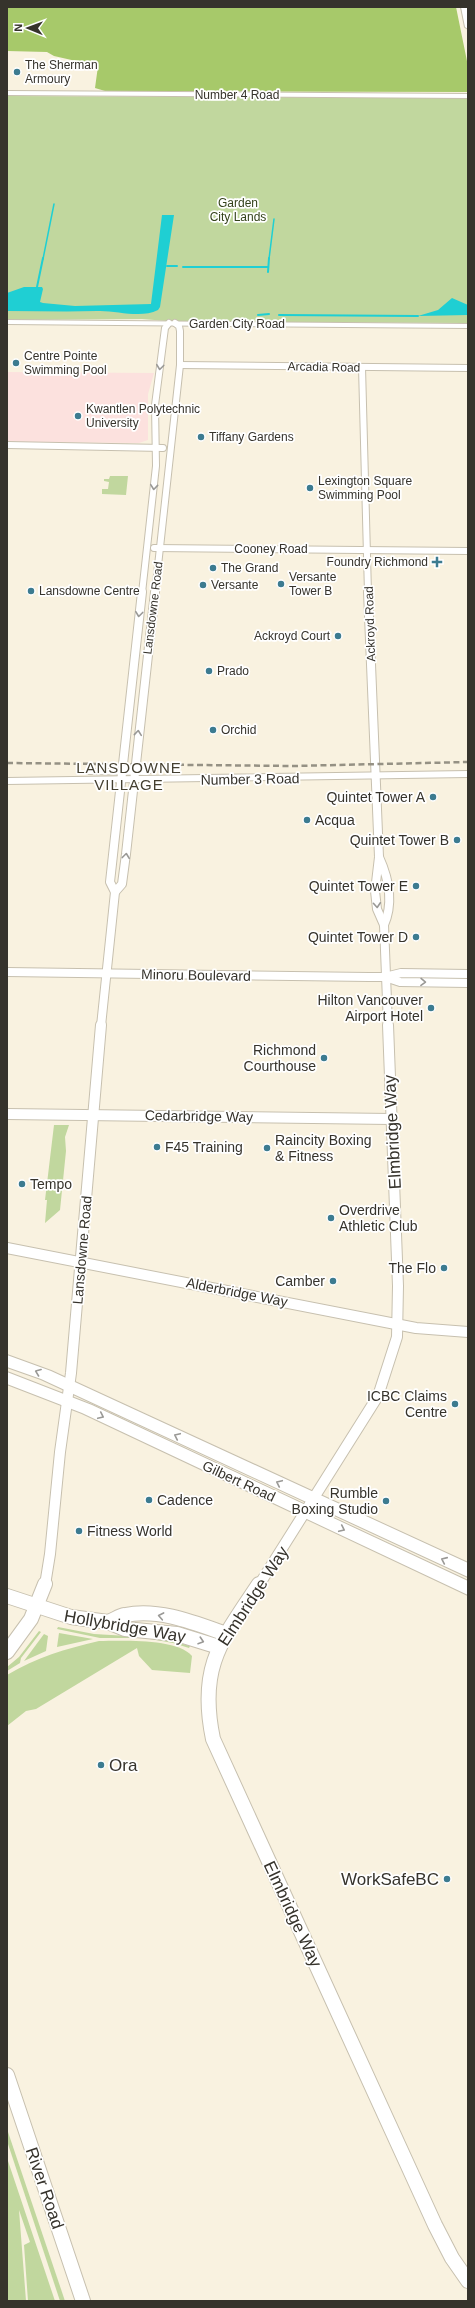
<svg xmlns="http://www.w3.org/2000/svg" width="475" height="2308" viewBox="0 0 475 2308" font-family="Helvetica,sans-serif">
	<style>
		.education { fill: #fce1de }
		.green { fill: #c1d79e }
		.forest { fill: #a7c96a }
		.water { fill: #1fcfd3 }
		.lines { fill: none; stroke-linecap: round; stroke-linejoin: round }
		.stream-far1 { stroke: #1fcfd3; stroke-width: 1.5 }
		.stream { stroke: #1fcfd3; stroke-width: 2 }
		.minor-far3-casing { stroke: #c7c0af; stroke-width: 8 }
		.minor-far2-casing { stroke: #c7c0af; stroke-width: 10 }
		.minor-far1-casing { stroke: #c7c0af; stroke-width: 12 }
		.minor-casing { stroke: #c7c0af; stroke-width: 16 }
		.major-casing { stroke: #c7c0af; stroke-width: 2 }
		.minor-far3 { stroke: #fff; stroke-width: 6 }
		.minor-far2 { stroke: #fff; stroke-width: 8 }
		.minor-far1 { stroke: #fff; stroke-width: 10 }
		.minor { stroke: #fff; stroke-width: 14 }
		.major { fill: #fff; fill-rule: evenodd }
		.rail { stroke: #959184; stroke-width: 2.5; stroke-dasharray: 6 3.5; stroke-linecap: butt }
		.oneway { stroke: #9a9996 }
		.poi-dot { fill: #3c7b90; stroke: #fff; stroke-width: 1.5 }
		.labels { text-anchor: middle; stroke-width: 3.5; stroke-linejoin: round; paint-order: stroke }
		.far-poi-label { font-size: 12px; fill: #36332c; stroke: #fff; text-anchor: start }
		.far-street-label { font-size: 12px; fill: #36332c; stroke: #fff }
		.far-park-label { font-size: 12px; fill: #34421b; stroke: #fff }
		.street-label { font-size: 14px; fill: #36332c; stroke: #fff }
		.poi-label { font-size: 14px; fill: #36332c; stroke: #fff; text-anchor: end }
		.neighbourhood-label { font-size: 15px; letter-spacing: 1px; fill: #443f30; stroke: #fff }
		.near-street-label { font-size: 17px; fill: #36332c; stroke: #fff }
		.near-poi-label { font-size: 17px; fill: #36332c; stroke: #fff; text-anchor: start }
	</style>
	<rect width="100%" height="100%" fill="#f9f2e0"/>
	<polygon class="education" points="7,372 154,373 148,394 148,440 139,443 7,442"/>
	<g class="green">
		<polygon points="7,96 468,98 468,323 179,322 142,319 7,320"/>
		<polygon points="110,476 128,476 126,495 102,494 102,489 108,489 109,482 104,481 104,479 109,479"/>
		<polygon points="54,1125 69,1125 65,1137 66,1151 60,1210 45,1223 47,1200 45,1200"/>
		<polygon points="58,1627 94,1634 162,1638 190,1646 189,1648 173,1643 145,1638 100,1638 57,1629"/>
		<polygon points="39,1631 41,1632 21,1658 20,1663 7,1671 7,1667 19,1657"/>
		<polygon points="59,1633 93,1639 57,1647"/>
		<polygon points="44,1634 48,1636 46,1651 24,1661"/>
		<path d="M99,1641c22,0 78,-3 93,15l-2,17 -38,-3 -13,-14 -2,-8 -101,61 -10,2 -19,15v-51c30,-18 58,-26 92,-34z"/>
		<polygon points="7,2129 65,2301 60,2301 7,2141"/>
		<polygon points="7,2158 55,2301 28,2301 24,2245 30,2242 19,2210 26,2301 7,2301"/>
	</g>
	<polygon class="forest" points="7,7 456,7 468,66 468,92 105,91 95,88 98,66 54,56 47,52 7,51"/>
	<g class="water">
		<path d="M162,215h12l-14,92 -2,3c-18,9 -42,0 -61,1 -31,1 -60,0 -90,0v-18l17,-6h18l1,2 -3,13 3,1 32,3 76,-2z"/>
		<polygon points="452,298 468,305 468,315 418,316 438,310"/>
	</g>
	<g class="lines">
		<g class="stream-far1">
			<polyline points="43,259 54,204"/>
			<polyline points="269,259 274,219"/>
		</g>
		<g class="stream">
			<polyline points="167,266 177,266"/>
			<polyline points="183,267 268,267"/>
			<polyline points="268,272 269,258"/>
			<polyline points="37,287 43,258"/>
			<polyline points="258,315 269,314"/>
			<polyline points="279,315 418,316"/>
		</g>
		<g class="minor-far3-casing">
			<g id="minor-far3">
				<polyline points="180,365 468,368"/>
				<polyline points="362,367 368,593"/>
				<polyline points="7,445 163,448"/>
				<polyline points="154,548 468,551"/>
				<polyline points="142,593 156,466 155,405 165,328 169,323"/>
				<polyline points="155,593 180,365 180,331 179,326 175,323"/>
			</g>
		</g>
		<g class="minor-far2-casing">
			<g id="minor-far2">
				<polyline points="368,592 379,857 375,891 377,909 384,925 388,1026"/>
				<path d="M379,857c10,22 15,45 5,68"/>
				<polyline points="115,892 122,884 126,854 155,592"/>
				<polyline points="7,972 369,977 385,977 401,973 468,974"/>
				<polyline points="385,977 400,982 468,983"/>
				<polyline points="101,1026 115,892 110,882 142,592"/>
			</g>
		</g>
		<g class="minor-far1-casing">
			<g id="minor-far1">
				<polyline points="7,1114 391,1119"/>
				<polyline points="7,1248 416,1328 468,1332"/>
				<polyline points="45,1585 50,1554 60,1452 71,1373 101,1025"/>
				<polyline points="259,1585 378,1396 397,1337 398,1286 388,1025"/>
			</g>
		</g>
		<g class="minor-casing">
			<g id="minor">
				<path d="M259,1584c-38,57 -61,83 -46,155l222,486 17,33 16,23"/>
				<polyline points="7,1596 71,1617 108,1622 125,1629 177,1634 219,1647"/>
				<path d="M108,1622c6,-2 11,-6 17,-7 34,-7 70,8 101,19"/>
				<polyline points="7,1652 31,1619 45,1584"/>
				<polyline points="7,2075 83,2301"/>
			</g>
		</g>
		<g class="major-casing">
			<g id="major">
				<polygon points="461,7 467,7 468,29 465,27"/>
				<polygon points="7,91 468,94 468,98 7,95"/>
				<polygon points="7,320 468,324 468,328 7,324"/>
				<polygon points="91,769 147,769 152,772 147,775 87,774 87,770"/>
				<polygon points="468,771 468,777 7,784 7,778"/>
				<polygon points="7,1355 51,1371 468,1563 468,1577 41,1379 7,1367"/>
				<polygon points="7,1372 92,1405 468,1581 468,1595 82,1413 7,1384"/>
			</g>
		</g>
		<use href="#minor-far3" class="minor-far3"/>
		<use href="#minor-far2" class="minor-far2"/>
		<use href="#minor-far1" class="minor-far1"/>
		<use href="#minor" class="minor"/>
		<use href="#major" class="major"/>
		<polyline class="rail" points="7,763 293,766 468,762"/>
	</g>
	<defs><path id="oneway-chevron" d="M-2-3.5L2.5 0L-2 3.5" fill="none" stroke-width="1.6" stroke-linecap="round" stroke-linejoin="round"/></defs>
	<g class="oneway">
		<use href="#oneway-chevron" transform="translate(160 367) rotate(97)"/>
		<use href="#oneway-chevron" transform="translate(154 487) rotate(96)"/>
		<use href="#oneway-chevron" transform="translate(139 614) rotate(97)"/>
		<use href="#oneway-chevron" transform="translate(138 733) rotate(-84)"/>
		<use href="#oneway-chevron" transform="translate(126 856) rotate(-83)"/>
		<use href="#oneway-chevron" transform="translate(377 905) rotate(86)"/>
		<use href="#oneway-chevron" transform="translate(423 982) rotate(1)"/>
		<use href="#oneway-chevron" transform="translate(38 1372) rotate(-159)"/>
		<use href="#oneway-chevron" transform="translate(101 1416) rotate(25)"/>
		<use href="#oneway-chevron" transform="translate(177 1436) rotate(-155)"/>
		<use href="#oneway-chevron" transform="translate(279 1483) rotate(-155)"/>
		<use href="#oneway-chevron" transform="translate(342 1529) rotate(25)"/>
		<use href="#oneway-chevron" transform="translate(444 1560) rotate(-156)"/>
		<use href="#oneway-chevron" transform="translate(161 1616) rotate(-169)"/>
		<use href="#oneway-chevron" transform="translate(201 1641) rotate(18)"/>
	</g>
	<g class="poi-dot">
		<circle cx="17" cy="72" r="4"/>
		<circle cx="16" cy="363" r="4"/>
		<circle cx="78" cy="416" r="4"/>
		<circle cx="201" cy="437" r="4"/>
		<circle cx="310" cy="488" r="4"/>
		<path d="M435 556h4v4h4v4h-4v4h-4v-4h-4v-4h4z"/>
		<circle cx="213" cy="568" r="4"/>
		<circle cx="281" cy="584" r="4"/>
		<circle cx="203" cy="585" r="4"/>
		<circle cx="31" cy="591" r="4"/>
		<circle cx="338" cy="636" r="4"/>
		<circle cx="209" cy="671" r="4"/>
		<circle cx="213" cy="730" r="4"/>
		<circle cx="433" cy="797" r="4"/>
		<circle cx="307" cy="820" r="4"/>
		<circle cx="457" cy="840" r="4"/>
		<circle cx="416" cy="886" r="4"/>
		<circle cx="416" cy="937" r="4"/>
		<circle cx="431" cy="1008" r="4"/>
		<circle cx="324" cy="1058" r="4"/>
		<circle cx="157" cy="1147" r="4"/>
		<circle cx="267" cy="1148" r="4"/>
		<circle cx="22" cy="1184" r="4"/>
		<circle cx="331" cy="1218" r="4"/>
		<circle cx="444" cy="1268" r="4"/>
		<circle cx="333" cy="1281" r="4"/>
		<circle cx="455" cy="1404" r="4"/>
		<circle cx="149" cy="1500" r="4"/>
		<circle cx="386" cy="1501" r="4"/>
		<circle cx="79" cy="1531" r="4"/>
		<circle cx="101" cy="1765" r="4"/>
		<circle cx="447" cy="1879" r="4"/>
	</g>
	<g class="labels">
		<g class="far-poi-label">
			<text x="25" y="69">The Sherman<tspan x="25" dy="14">Armoury</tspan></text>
			<text x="24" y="360">Centre Pointe<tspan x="24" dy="14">Swimming Pool</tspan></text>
			<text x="86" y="413">Kwantlen Polytechnic<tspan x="86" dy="14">University</tspan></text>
			<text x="209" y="441">Tiffany Gardens</text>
			<text x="318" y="485">Lexington Square<tspan x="318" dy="14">Swimming Pool</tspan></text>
			<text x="428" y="566" text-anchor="end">Foundry Richmond</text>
			<text x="221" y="572">The Grand</text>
			<text x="289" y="581">Versante<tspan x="289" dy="14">Tower B</tspan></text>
			<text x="211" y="589">Versante</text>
			<text x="39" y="595">Lansdowne Centre</text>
			<text x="330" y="640" text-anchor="end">Ackroyd Court</text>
			<text x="217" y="675">Prado</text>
			<text x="221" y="734">Orchid</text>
		</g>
		<g class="far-street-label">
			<text x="237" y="99">Number 4 Road</text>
			<text x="237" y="328">Garden City Road</text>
			<text transform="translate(324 367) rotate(1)" y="4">Arcadia Road</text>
			<text x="271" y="553">Cooney Road</text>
			<text transform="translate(153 608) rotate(-83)" y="4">Lansdowne Road</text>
			<text transform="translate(370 624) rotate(-92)" y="4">Ackroyd Road</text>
		</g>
		<g class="far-park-label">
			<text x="238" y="207">Garden<tspan x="238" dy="14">City Lands</tspan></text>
		</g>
		<g class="street-label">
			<text transform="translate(250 779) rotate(-1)" y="5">Number 3 Road</text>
			<text transform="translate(196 975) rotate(1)" y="5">Minoru Boulevard</text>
			<text transform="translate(199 1116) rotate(1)" y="5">Cedarbridge Way</text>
			<text transform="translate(82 1250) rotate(-85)" y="5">Lansdowne Road</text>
			<text transform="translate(237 1292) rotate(11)" y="5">Alderbridge Way</text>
			<text transform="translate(239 1481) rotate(25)" y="5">Gilbert Road</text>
		</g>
		<g class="poi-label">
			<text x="425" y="802">Quintet Tower A</text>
			<text x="315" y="825" text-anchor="start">Acqua</text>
			<text x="449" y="845">Quintet Tower B</text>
			<text x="408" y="891">Quintet Tower E</text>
			<text x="408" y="942">Quintet Tower D</text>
			<text x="423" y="1005">Hilton Vancouver<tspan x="423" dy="16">Airport Hotel</tspan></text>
			<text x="316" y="1055">Richmond<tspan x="316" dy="16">Courthouse</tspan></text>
			<text x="275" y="1145" text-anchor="start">Raincity Boxing<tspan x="275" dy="16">&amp; Fitness</tspan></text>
			<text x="165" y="1152" text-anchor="start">F45 Training</text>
			<text x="30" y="1189" text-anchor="start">Tempo</text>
			<text x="339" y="1215" text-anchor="start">Overdrive<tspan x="339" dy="16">Athletic Club</tspan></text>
			<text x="436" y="1273">The Flo</text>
			<text x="325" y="1286">Camber</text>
			<text x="447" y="1401">ICBC Claims<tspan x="447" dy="16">Centre</tspan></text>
			<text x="378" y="1498">Rumble<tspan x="378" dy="16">Boxing Studio</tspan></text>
			<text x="157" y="1505" text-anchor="start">Cadence</text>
			<text x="87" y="1536" text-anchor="start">Fitness World</text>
		</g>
		<g class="neighbourhood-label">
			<text x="129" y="773">LANSDOWNE<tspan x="129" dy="17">VILLAGE</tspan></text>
		</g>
		<g class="near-street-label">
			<text transform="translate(392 1132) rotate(-93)" y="6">Elmbridge Way</text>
			<text transform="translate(253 1596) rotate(-57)" y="6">Elmbridge Way</text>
			<text transform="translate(125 1626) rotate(10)" y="6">Hollybridge Way</text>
			<text transform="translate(293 1914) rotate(65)" y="6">Elmbridge Way</text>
			<text transform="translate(45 2188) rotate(71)" y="6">River Road</text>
		</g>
		<g class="near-poi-label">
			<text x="109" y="1771">Ora</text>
			<text x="439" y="1885" text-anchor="end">WorkSafeBC</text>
		</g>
	</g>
	<rect width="475" height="2308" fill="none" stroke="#36332c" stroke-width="16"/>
	<g transform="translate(28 28) rotate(271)" stroke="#ffffff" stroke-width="3" paint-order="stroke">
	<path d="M0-3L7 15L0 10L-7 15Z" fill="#36332c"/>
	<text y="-6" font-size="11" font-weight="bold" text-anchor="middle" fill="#36332c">N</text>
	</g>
</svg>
